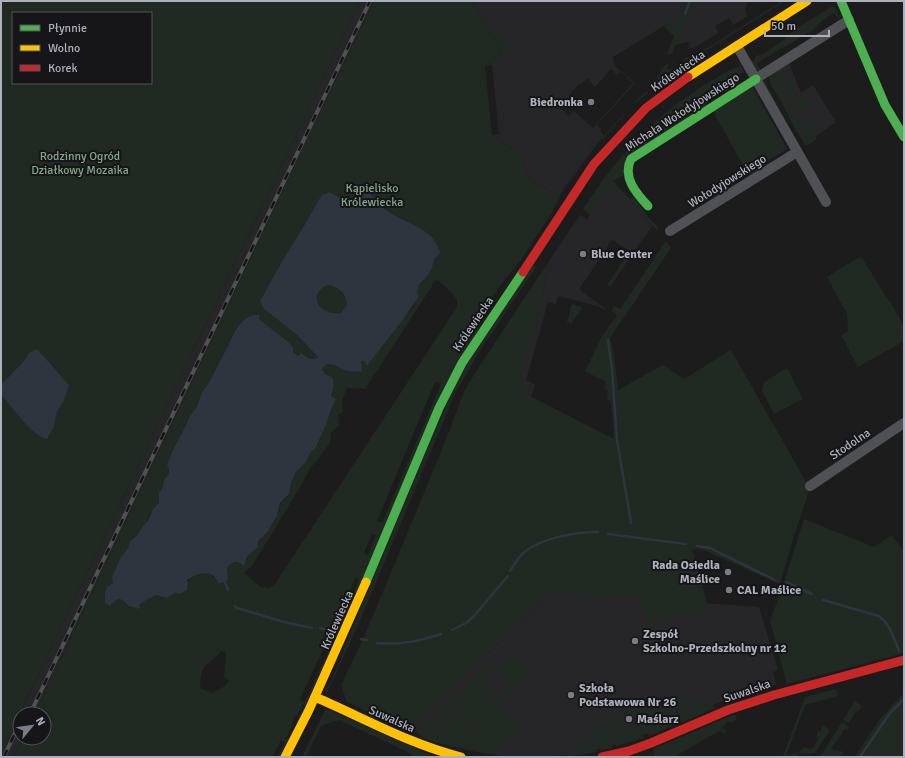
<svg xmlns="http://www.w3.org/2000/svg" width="905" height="758" viewBox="0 0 905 758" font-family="Signika,sans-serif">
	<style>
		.built { fill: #262528; fill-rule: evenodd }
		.green { fill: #212923; fill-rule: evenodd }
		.water { fill: #2e353e; fill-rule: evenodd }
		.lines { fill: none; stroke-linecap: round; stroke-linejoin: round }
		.stream { stroke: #2e353e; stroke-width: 2.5 }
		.street { stroke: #4f5155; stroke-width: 10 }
		.fast { stroke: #4caf50; stroke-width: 9 }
		.slow { stroke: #ffc107; stroke-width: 9 }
		.jam { stroke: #c62828; stroke-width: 9 }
		.rail-casing { stroke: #505153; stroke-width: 4 }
		.rail { stroke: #161518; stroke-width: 2.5; stroke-dasharray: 8; stroke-linecap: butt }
		.poi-dot { fill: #7a7d84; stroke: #161518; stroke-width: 1.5 }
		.labels { text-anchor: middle; stroke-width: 4; stroke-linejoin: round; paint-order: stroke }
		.street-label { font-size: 12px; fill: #adb1bc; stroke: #161518 }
		.poi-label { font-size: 12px; font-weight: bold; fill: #adb1bc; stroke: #161518; text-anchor: start }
		.park-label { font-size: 12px; fill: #84a789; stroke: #161518 }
	</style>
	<rect width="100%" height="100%" fill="#1c1c1c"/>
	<g class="built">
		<polygon points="360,1 374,1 311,130 35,714 20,714 20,738 23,738 14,757 1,757 1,753"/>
		<path d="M472,1h215l-5,13 10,-13h56l-3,9 3,6 -15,9 -4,-7 -14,8 4,7 -24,14 -7,2 2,-6 -2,-1 -13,3 -3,9h-5l7,-18 -10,-10 -51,31 2,9 20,17 -38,42 5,5 -2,1 4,4 -6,8 -3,-2 -2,1 2,2 -20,27 -17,26 -31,-21 -4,-18 -31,-23 7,-1 -7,-69 -7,1 17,-13zM611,69l6,6 4,-3 12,11 -40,45 -19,-17 -5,5 -9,-8 10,-11 -1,-2 11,-12 2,1 6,-6 3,5 4,4z"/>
		<polygon points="789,63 801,93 813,85 836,122 806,143 770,80 773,73"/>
		<polygon points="611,185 652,226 633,253 612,240 580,288 581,291 605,308 604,310 597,306 558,296 556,304 548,302 526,380 535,385 531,397 527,395 519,376 543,293 549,261 580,215 587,219 601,197"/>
		<polygon points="692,549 707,603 759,607 778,670 773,672 776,685 739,694 627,742 582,753 555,756 525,757 502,756 476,752 449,746 423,738 412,727 551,592 559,592"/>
	</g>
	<g class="green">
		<path d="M1,1h359l-359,752zM13,13h138v70h-138z"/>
		<path d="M374,1h98l30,52 -17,13 7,69 31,23 4,18 31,21 17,-26 20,-27 -2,-2 2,-1 3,2 -34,46 -13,25 -30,46 -19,23 -16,24 1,1 -8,20 -134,293 -40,84 -2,-1 -6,12h-2l-3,6 1,2 -7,14 2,1 -9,18h-2l8,-15 -4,-2 -9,17h-258l9,-19h21v-24h-9l276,-584zM329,192l12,6 93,65 -6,11 -9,10 -5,21 -46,60 -4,-4h-3l-1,11c-5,-1 -9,0 -13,-1 -8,-2 -20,-14 -25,-1l3,4 7,3 1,3 -2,16 5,3 -5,11 -5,15 -8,19 -8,9 -4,9 -10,10 -5,11 -3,14c-10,6 -7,11 -12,21 -5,11 -14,16 -18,28 -1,1 -3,3 -4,4 -5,5 -8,9 -10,16 -8,-5 -11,-6 -17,2v7l-2,7 -3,1 -16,-11c-16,3 -19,8 -26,22l-5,-1 -8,5 -11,-3 -5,3 -3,1 -9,6 -20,-6 -4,2 -5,5 -4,-3c-1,-8 -1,-16 7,-20l-1,-6 9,-20 7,-9 4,-10 6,-4 5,-8 5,-5 3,-8 8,-10v-10l3,-4 2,-9 5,-7v-3l-2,-5 5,-13 15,-29 1,-4 9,-13 5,-14 6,-8 21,-40c5,-12 13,-31 30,-29v4l27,21 7,12 5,4 3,-3c6,4 11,9 17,4l-21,-22 -33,-26 -4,-8 21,-38 24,-39 13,-23 7,-8zM436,280c9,5 15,11 21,20v7l-182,277 -6,4 -8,-1 -17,-14 7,-6 22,-35 29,-48 7,-14 16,-20 6,-10c-1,-8 1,-9 8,-14l-1,-11 5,-4 -1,-10 5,-13 18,1zM435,382l6,2 -59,139 -5,-2zM372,534l4,1 -8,20 -4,-2zM355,578l4,1 -15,39 -4,-1zM327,641h7l-29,60 -2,1 -3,-3zM221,651l5,1 -2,25 5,4 -4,5 -13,7 -12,-5c1,-5 0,-11 2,-16 2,-9 14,-13 19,-21z"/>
		<polygon points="687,1 694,1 679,43 681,44 675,45 672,54 668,55 667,54 674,36 664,26 682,15"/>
		<path d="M782,1h3l-103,65 -27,20 7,-18 7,-6 -2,7c8,2 15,-3 18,-11l13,-4z"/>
		<path d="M831,7h4l5,12h-1l-6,-6c-8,5 -14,10 -20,17l-56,33 4,8 -5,-2 -5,-7 3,-2 2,-4 7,-2 21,-14 10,-10z"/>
		<polygon points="500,32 508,44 509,49 504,52 494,37"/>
		<path d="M741,66l3,6 -27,14 -15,12 5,8 -79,51 -3,-4c25,-30 57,-55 91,-75 7,-4 16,-10 25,-12z"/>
		<path d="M780,67l2,2c0,23 2,50 28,57l6,9v5l-10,6 -12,-19 -13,-26 -10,-15 -2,-6 1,-6z"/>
		<polygon points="787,79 793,88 796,97 809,100 812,108 800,113 790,103 786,84"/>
		<polygon points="764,81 766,82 768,88 794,135 764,84"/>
		<polygon points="752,86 787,149 763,164 765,167 749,177 713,111"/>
		<polygon points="647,91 648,93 634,104 603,139 601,139 641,96"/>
		<polygon points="623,154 627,158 624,175 613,181 630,199 634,196 647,216 658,227 657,230 611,186 601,197 590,215 583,209 602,181"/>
		<polygon points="666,241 671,248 610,338 614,354 618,390 663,365 684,379 731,350 809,487 809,492 794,535 780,584 703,550 692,549 708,608 647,623 641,598 551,592 408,731 347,702 341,685 364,637 407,534 447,437 464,391 477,370 549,261 543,293 520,376 528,395 614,439 611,402 607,399 608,391 604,389 606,382 585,371 602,336 617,315 611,311 614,306 620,309"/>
		<polygon points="861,256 890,303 891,303 904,327 904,341 858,367 841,335 848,331 847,314 827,277"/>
		<polygon points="626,257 629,259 610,287 607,285"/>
		<polygon points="533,265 536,267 478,354 455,394 362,616 326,695 325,689 330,683 341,658 340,657 428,447 461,373"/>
		<path d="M330,285c11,4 16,9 18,20l-7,8c-18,3 -35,-14 -16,-27z"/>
		<polygon points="572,304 581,307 581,310 571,324 567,322"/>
		<polygon points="787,368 803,399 774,414 762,391 764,382"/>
		<polygon points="804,519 874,547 892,535 904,552 903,564 904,565 904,653 787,684 770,621 783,586"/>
		<polygon points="513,655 530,673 510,693 507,689 513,683 499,669"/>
		<polygon points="487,664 493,670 424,737 418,731"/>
		<polygon points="485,679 493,687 492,689 510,708 508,710 489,691 488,692 480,684"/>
		<polygon points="478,687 519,729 495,752 454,710"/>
		<polygon points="836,689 838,696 805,705 786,756 797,754 797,757 783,757 805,697"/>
		<polygon points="904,693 904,757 855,757 880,719"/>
		<polygon points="663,700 670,700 676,724 650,736 623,718 619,712 637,705"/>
		<path d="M674,700c10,0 34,2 41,8l-34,15z"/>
		<polygon points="855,701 862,706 858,712 856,711 849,723 843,720"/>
		<polygon points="327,709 435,757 412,757 412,754 339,720 321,726 306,757 302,757 325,710"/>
		<polygon points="735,714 737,718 733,723 727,721 722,728 727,731 724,735 721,730 674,757 655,757 653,749"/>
		<polygon points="452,715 459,717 495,754 449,746 427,739 447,718"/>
		<polygon points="603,720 610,735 612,748 601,750 588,731"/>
		<polygon points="619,720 643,737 644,738 616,746 612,723"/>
		<polygon points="842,722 849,727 847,730 845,729 831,749 844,752 840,757 820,757"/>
		<polygon points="823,725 830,730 815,753 799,754 803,747 811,749 812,747 814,748 818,738 816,737 818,731 820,732"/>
		<polygon points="585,734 597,752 565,757"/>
	</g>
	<g class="water">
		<path d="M356,184c4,3 9,5 13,9 7,6 12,14 20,19 18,13 45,15 51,41l-6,6c0,8 -8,21 -15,25l-2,9 2,3 -17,25 -35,45 -3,-5h-3l1,10 -2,1c-4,-1 -9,0 -13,-1 -8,-2 -20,-14 -25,-1l3,4 7,3c3,7 1,12 -1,19l5,3 -5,11 -5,15 -10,22 -6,6 -4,9 -10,10 -5,11 -2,11 -9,9 -3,13 -9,15 -10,11v5l-11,10 -3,9c-7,-6 -12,-5 -17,2l1,11c-3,3 -5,4 -10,4 -5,-15 -21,-10 -31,-3l1,3 -1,7 -7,4 -5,-1 -8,5 -11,-3 -5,3 -3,1 -9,6 1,3 -2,1c-3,-2 -5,-2 -9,-3 -4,-3 -5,-6 -10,-7l-4,2 -5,5 -5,-3v-11l2,-5 6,-4 -1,-6 2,-5 7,-15 7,-9 2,-7 8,-7 5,-8 5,-5 5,-12 6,-6v-10l3,-4 2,-9 5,-7v-3l-2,-5 5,-13 15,-29 1,-4 9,-13 5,-14 6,-8 21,-40c5,-12 14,-31 30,-29v4l27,21 7,7v5l5,4 3,-3c6,4 10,9 17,4l-21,-22 -33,-26 -4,-8 21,-38 24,-39 13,-23 4,-6 7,-3 12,6 12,2 4,-8 -2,-3 -4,-2zM330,285c11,4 16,9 17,20l-6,8c-18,3 -35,-14 -16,-27z"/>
		<path d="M37,349l32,36 -5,16 -7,10 -3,15 -7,13c-15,-3 -36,-33 -46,-45v-9l24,-25 4,-7z"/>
	</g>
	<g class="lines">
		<g class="stream">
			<polyline points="685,14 690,1"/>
			<polyline points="608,340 612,370 617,440 631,523"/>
			<polyline points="608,534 686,544"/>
			<polyline points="697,546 710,548 775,580"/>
			<path d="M510,571c4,-6 8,-13 13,-18 18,-15 51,-21 75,-21"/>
			<polyline points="225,582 228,590"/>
			<polyline points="786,582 812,594"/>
			<path d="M823,600l56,16c11,8 15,23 20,35"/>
			<polyline points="235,606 237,608 284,622 312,628"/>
			<polyline points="320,628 335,632"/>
			<polyline points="452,630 466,623 474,616 508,576"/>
			<polyline points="361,639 367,640"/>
			<path d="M377,643c24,2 42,-2 64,-9"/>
			<polyline points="860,757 890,713 904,699"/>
		</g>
		<g class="street">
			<polyline points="737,46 826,202"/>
			<polyline points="760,76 849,20"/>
			<polyline points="670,231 797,152"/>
			<polyline points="810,486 904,423"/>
		</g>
		<g class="fast">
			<polyline points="841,1 885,105 904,137"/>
			<path d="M648,206c-12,-13 -26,-29 -17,-47l125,-80"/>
			<polyline points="366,582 439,408 462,363 523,272"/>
		</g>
		<g class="slow">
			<polyline points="688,77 807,1"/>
			<path d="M315,697c49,21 94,47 146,60"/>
			<polyline points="285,757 309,710 366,582"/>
		</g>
		<g class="jam">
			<polyline points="523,272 594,164 646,108 688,77"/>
			<polyline points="602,757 629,751 651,743 728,710 774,695 904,660"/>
		</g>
		<g class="rail-casing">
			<g id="rail">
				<polyline points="30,714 370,1"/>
				<polyline points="4,757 20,722"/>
			</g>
		</g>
		<use href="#rail" class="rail"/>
	</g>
	<g class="poi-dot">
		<circle cx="591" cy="102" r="4"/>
		<circle cx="583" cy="254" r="4"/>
		<circle cx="728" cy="572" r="4"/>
		<circle cx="729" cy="590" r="4"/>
		<circle cx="635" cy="641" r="4"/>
		<circle cx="571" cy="695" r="4"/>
		<circle cx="629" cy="719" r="4"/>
	</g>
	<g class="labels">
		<g class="street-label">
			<text transform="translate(678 71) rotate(-35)" y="4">Królewiecka</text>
			<text transform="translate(682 112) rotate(-33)" y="4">Michała Wołodyjowskiego</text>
			<text transform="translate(727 181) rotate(-32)" y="4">Wołodyjowskiego</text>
			<text transform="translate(473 324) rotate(-56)" y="4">Królewiecka</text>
			<text transform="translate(850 444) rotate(-34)" y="4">Stodolna</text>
			<text transform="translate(337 620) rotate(-66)" y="4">Królewiecka</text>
			<text transform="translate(747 691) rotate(-19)" y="4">Suwalska</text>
			<text transform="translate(392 719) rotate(24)" y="4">Suwalska</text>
		</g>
		<g class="poi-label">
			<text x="583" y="106" text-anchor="end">Biedronka</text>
			<text x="591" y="258">Blue Center</text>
			<text x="720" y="569" text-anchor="end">Rada Osiedla<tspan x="720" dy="14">Maślice</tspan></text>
			<text x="737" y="594">CAL Maślice</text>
			<text x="643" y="638">Zespół<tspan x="643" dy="14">Szkolno-Przedszkolny nr 12</tspan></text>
			<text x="579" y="692">Szkoła<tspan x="579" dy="14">Podstawowa Nr 26</tspan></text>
			<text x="637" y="723">Maślarz</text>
		</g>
		<g class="park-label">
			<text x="80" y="160">Rodzinny Ogród<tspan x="80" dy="14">Działkowy Mozaika</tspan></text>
			<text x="372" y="192">Kąpielisko<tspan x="372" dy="14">Królewiecka</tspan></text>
		</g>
	</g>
	<rect width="905" height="758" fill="none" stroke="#adb1bc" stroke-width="4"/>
	<rect x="12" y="12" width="140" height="72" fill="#161518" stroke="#52535a"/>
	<rect x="20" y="25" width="20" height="6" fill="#4caf50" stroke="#52535a"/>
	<text x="48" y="32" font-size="12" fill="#adb1bc">Płynnie</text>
	<rect x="20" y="45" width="20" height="6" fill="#ffc107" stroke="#52535a"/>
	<text x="48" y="52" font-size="12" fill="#adb1bc">Wolno</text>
	<rect x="20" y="65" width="20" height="6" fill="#c62828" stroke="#52535a"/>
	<text x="48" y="72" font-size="12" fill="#adb1bc">Korek</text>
	<g transform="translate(32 726) rotate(61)"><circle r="19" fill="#161518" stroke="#52535a"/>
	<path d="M0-3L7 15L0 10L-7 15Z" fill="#7a7d84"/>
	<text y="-6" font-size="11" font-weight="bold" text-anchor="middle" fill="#adb1bc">N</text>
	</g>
	<path d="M765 30v6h64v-6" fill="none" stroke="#adb1bc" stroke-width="2"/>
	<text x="771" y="30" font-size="12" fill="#adb1bc" stroke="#161518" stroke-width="3" paint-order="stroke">50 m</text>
</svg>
